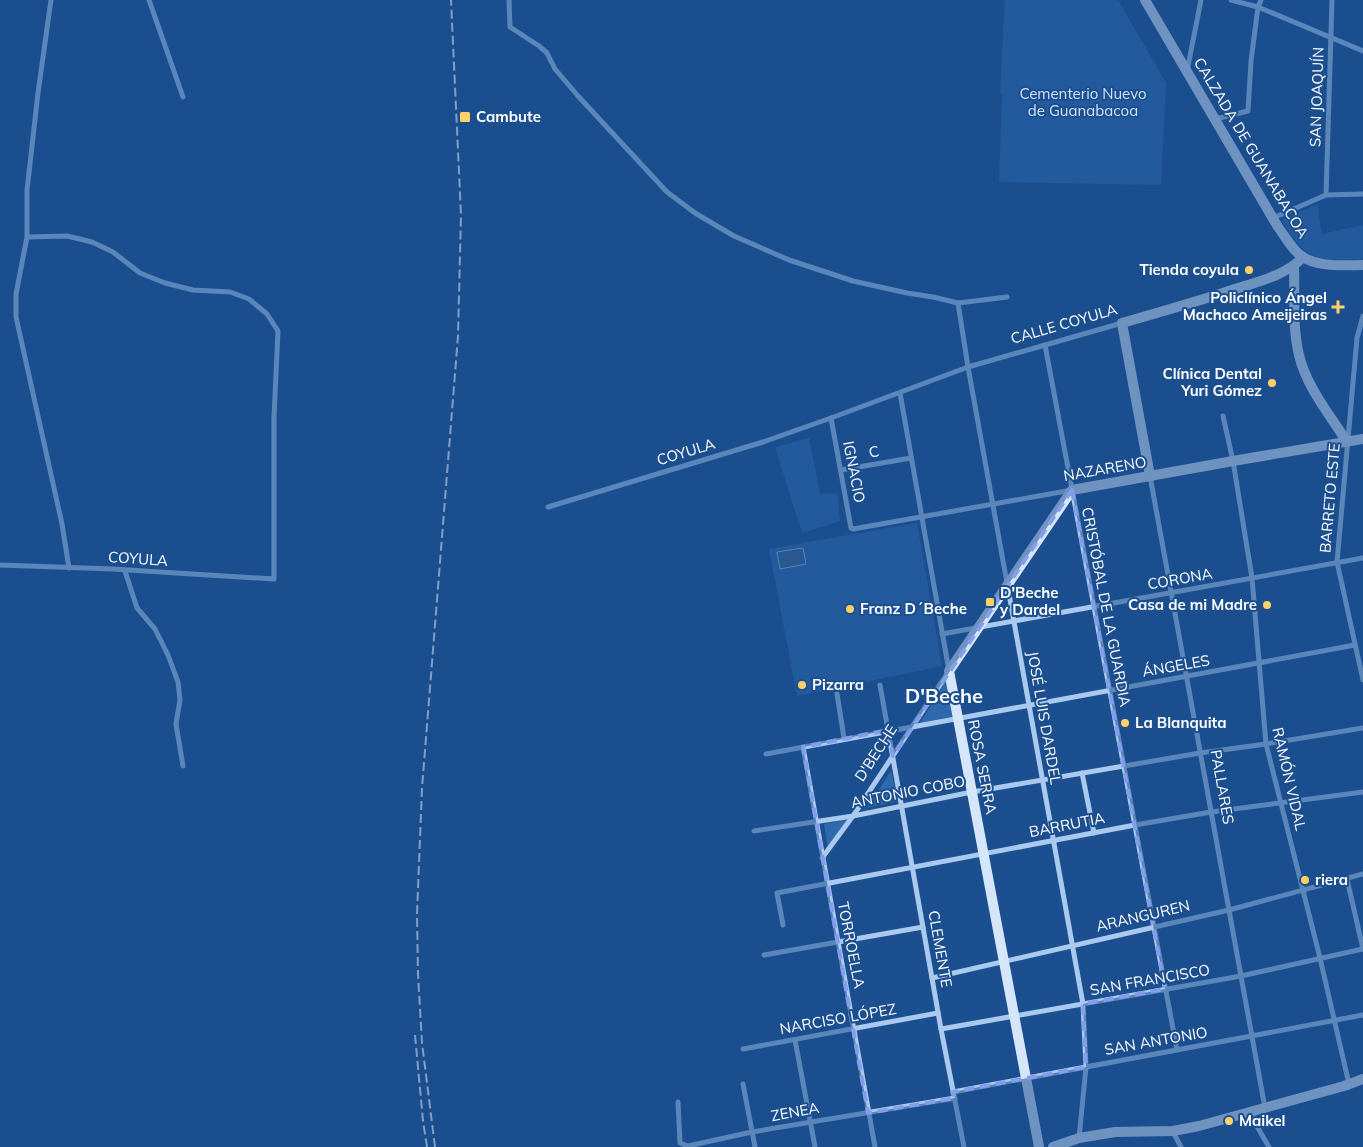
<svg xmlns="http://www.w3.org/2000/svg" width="1363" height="1147" viewBox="0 0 1363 1147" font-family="Mulish,sans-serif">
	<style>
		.green { fill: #2e69ad }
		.water { fill: #3c6290; stroke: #9cc4f0 }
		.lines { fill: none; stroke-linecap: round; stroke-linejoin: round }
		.street { stroke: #a9c9ee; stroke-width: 5 }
		.secondary { stroke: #d6e6fa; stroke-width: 10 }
		.rail { stroke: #fff; stroke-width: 2; stroke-dasharray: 9 4; stroke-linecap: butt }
		.marked { fill: none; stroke: #839eea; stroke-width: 4; stroke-dasharray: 10 6; stroke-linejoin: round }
		.poi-dot { fill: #ffd166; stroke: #1b4f8f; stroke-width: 2 }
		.labels { text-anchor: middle; stroke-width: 4; stroke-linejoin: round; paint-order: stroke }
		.park-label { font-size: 15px; fill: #cfe3fa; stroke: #1b4f8f }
		.street-label { font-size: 15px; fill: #fff; stroke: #1b4f8f }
		.poi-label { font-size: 15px; font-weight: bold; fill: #fff; stroke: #1b4f8f; text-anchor: start }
		.district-label { font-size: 20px; font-weight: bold; fill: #fff; stroke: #1b4f8f }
	</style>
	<rect width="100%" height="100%" fill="#1b4f8f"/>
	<g class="green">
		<polygon points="1005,0 1118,0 1166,83 1161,185 999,182 1002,95 1000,92"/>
		<path d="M1318,204l1,12 3,18 41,-9v34c-47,2 -55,3 -81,-38l2,-2z"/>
		<polygon points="809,438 820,494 837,493 840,521 802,533 775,447"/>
		<polygon points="917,523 942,666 797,696 769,549"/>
		<polygon points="948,677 955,716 920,723"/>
		<polygon points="891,771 898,801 867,808"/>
		<polygon points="848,819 828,849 824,824"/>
	</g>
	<polygon class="water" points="803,548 806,564 780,569 777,552"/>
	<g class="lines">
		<g class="street">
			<polyline points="51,0 38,93 27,190 27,237 16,294 16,317 62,524 69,568"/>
			<polyline points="149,0 183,97"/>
			<polyline points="509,0 510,27 539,46 547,53 555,69 578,96 667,192 695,213 734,236 789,260 853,281 907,293 933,297 958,303 1007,297"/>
			<polyline points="1231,0 1258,7 1363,51"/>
			<polyline points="1187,71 1201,0"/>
			<polyline points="1215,119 1248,111 1251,61 1258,7 1261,0"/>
			<polyline points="1326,195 1332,0"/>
			<polyline points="1273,218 1326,195 1363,194"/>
			<polyline points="958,303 968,367 1083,1004 1086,1067 1079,1138"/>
			<polyline points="1363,316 1357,338 1337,562 1363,680"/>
			<polyline points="1045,345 1177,1050"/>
			<polyline points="1223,416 1233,461 1252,578 1266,744 1320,958 1349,1084"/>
			<polyline points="831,418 851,528 853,529 1072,490"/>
			<polyline points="841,470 911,458"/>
			<polyline points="1150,476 1265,1108"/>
			<polyline points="548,507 763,442 831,418 968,367 1122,323"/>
			<polyline points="0,565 113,569 274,579 274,417 278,331 267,314 249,299 230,292 193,290 165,283 140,273 113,252 92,242 67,236 27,237"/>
			<polyline points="125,571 137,608 155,629 168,655 178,682 180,700 176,724 183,766"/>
			<polyline points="942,634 1363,558"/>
			<polyline points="880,685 941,1029 964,1147"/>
			<polyline points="837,694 844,738"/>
			<polyline points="803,747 875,1147"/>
			<polyline points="766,754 1355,645"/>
			<polyline points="1082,773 1094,833"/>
			<polyline points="754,831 853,816 972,792 1200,753 1266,744 1363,728"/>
			<polyline points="822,858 853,816 949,671 900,393"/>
			<polyline points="1347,879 1363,949"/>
			<polyline points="783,925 777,893 1135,825 1211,812 1363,792"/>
			<polyline points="764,955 923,927"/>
			<polyline points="932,978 1229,910 1363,874"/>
			<polyline points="941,1029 1241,976 1363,949"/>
			<polyline points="795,1040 815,1147"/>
			<polyline points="743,1049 938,1013"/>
			<polyline points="743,1084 755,1147"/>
			<polyline points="953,1092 1363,1015"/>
			<polyline points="678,1102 680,1143 688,1146 752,1132 955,1098"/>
			<polyline points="1249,1113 1269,1147"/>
			<polyline points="1173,1132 1181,1147"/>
		</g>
		<g class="secondary">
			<path d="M1145,0l133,227c7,9 13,21 22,28 17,13 44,10 63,10"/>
			<path d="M1294,266c1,29 -2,60 5,89 7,31 31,60 48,87"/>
			<path d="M1150,476l-28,-153c35,-10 70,-20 104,-31 26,-9 59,-15 77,-35"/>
			<polyline points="1039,1147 949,671 1072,490 1233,461 1363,439"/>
			<polyline points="1053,1147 1079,1138 1115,1132 1173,1131 1199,1126 1344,1086 1363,1079"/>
		</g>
		<g class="rail">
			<polyline points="415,1035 423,1121 427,1147"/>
			<polyline points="435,1147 422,1043 418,974 417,914 422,788 458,336 461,215 451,0"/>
		</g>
	</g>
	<path d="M0 0H1363V1147H0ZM1072,490l93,499 -82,15 3,63 -133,25 2,6 -87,15 -65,-366 85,-17 5,26z" fill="#1b4f8f" fill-opacity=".55" fill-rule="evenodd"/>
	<path class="marked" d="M1072,490l93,499 -82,15 3,63 -133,25 2,6 -87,15 -65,-366 85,-17 5,26z"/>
	<g class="poi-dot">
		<rect x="459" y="111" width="12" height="12" rx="2.5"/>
		<circle cx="1249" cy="270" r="5"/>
		<path d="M1335.5 299.5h5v5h5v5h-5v5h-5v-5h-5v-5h5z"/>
		<circle cx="1272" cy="383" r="5"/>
		<rect x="985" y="597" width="10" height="10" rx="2.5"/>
		<circle cx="1267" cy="605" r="5"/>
		<circle cx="850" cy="609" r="5"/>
		<circle cx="802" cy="685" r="5"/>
		<circle cx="1125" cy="723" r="5"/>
		<circle cx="1305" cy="880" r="5"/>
		<circle cx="1229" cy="1121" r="5"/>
	</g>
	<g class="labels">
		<g class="park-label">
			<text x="1083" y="99">Cementerio Nuevo<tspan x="1083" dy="17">de Guanabacoa</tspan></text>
		</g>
		<g class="street-label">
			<text transform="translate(1317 97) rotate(-88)" y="5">SAN JOAQUÍN</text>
			<text transform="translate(1251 148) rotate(59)" y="5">CALZADA DE GUANABACOA</text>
			<text transform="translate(1064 324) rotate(-16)" y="5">CALLE COYULA</text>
			<text transform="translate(686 452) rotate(-17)" y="5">COYULA</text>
			<text transform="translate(874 452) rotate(-10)" y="5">C</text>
			<text transform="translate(1105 469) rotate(-10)" y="5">NAZARENO</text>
			<text transform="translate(854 472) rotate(79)" y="5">IGNACIO</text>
			<text transform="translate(1330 498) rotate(-85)" y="5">BARRETO ESTE</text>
			<text transform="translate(138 559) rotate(4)" y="5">COYULA</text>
			<text transform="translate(1180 579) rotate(-10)" y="5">CORONA</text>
			<text transform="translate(1106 607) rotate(79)" y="5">CRISTÓBAL DE LA GUARDIA</text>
			<text transform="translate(1176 666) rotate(-10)" y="5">ÁNGELES</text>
			<text transform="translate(1044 718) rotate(80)" y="5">JOSÉ LUIS DARDEL</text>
			<text transform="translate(876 753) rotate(-57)" y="5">D'BECHE</text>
			<text transform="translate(982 767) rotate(79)" y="5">ROSA SERRA</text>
			<text transform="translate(1289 779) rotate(77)" y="5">RAMÓN VIDAL</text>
			<text transform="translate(1222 787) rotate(80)" y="5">PALLARES</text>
			<text transform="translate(908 792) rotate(-11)" y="5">ANTONIO COBO</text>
			<text transform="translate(1067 825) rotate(-11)" y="5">BARRUTIA</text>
			<text transform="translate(1143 916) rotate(-13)" y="5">ARANGUREN</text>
			<text transform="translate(851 945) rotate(79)" y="5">TORROELLA</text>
			<text transform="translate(940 949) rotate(80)" y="5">CLEMENTE</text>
			<text transform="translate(1150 980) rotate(-10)" y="5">SAN FRANCISCO</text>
			<text transform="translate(838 1019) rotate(-10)" y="5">NARCISO LÓPEZ</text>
			<text transform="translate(1156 1041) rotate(-10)" y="5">SAN ANTONIO</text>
			<text transform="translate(795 1112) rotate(-10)" y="5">ZENEA</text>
		</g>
		<g class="poi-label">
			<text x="476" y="122">Cambute</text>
			<text x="1239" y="275" text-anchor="end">Tienda coyula</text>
			<text x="1327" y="303" text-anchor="end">Policlínico Ángel<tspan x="1327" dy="17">Machaco Ameijeiras</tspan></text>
			<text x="1262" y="379" text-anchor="end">Clínica Dental<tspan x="1262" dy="17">Yuri Gómez</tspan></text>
			<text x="1000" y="598">D'Beche<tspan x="1000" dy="17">y Dardel</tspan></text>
			<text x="1257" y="610" text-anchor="end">Casa de mi Madre</text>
			<text x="860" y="614">Franz D´Beche</text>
			<text x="812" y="690">Pizarra</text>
			<text x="1135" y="728">La Blanquita</text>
			<text x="1315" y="885">riera</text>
			<text x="1239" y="1126">Maikel</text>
		</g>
		<g class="district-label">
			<text x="944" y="703">D'Beche</text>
		</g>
	</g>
</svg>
